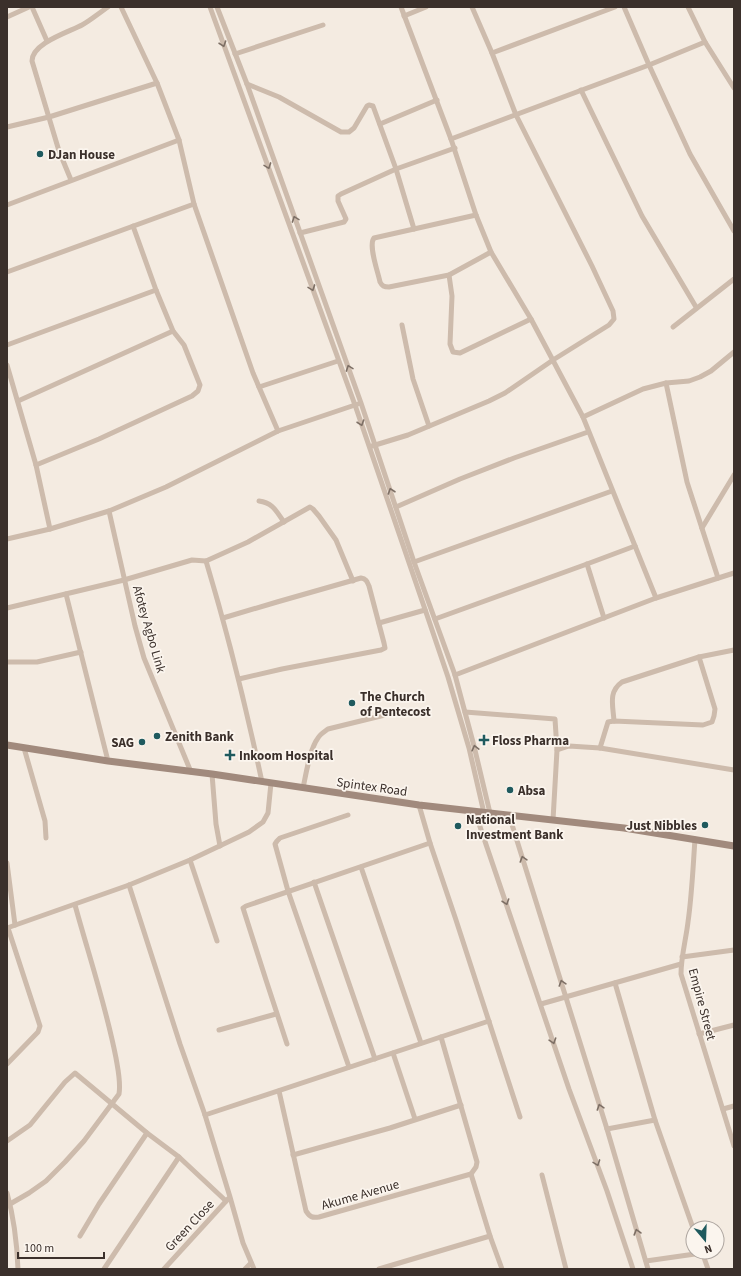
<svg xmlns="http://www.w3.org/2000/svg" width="741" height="1276" viewBox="0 0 741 1276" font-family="'Source Sans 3',sans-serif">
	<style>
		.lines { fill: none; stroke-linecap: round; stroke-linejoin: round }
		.street { stroke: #cdbbac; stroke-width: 5 }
		.secondary { stroke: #a18a7d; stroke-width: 7 }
		.oneway { stroke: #7d6f65 }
		.poi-dot { fill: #1f5a5e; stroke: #fbf5ee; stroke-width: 1.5 }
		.labels { text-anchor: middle; stroke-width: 3.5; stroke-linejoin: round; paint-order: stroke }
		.poi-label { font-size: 13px; font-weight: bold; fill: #3b302b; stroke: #fbf5ee; text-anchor: start }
		.street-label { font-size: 13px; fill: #3b302b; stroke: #fbf5ee }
	</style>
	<rect width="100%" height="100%" fill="#f4ebe1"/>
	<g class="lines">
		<g class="street">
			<polyline points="32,7 47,41"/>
			<polyline points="121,7 157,83 179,140 194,204 253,373 278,431"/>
			<polyline points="210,7 355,405 429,621 448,677 469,748 484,813"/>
			<polyline points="217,7 247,84 361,403 414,562 455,675 474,746 490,813"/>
			<polyline points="401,7 451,139 476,215 491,252 531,319 583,417 656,598"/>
			<polyline points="624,7 649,65 690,154 734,231"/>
			<polyline points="688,7 705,42 734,88"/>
			<polyline points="404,16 426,7"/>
			<polyline points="7,17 29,7"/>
			<polyline points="492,53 615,7"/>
			<polyline points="235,54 323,25"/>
			<polyline points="247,84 279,97 341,132 349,132 354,128 367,106 369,105 373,106 396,169 414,229"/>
			<polyline points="581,90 642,216 696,307"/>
			<polyline points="380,124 437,100"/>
			<polyline points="7,127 49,117 157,83"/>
			<polyline points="451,139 649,65 705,42"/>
			<path d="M71,180l-12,-29 -27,-90c0,-18 37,-29 50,-36 9,-5 17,-12 26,-18"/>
			<polyline points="7,205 179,140"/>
			<path d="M476,215l-102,23c-6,7 4,34 6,44 2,4 4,5 9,5l60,-12 42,-23"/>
			<polyline points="300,233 344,222 346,219 338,201 338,196 341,194 396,169 455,148"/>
			<polyline points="7,272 194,204"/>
			<polyline points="449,275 452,296 450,344 453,352 460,353 531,319"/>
			<polyline points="402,325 413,379 429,426"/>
			<polyline points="673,327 734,279"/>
			<polyline points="7,345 156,290"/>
			<polyline points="7,365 36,465 50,529"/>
			<polyline points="666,383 687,482 718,578"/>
			<polyline points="259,387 338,361"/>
			<polyline points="18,401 173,331"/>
			<polyline points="583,417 643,389 666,383 689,381 700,377 711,371 734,352"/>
			<polyline points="372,446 408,435 489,401 505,393 553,360 609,325 614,319 613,311 592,266 516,115 492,53 472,7"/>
			<polyline points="36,465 99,439 192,396 198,391 200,385 184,345 173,331 156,290 133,226"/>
			<path d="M259,501c14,2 17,10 25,21"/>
			<polyline points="396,507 460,479 514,458 588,432"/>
			<polyline points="109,511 135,626 144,658 191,772"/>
			<polyline points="702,528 734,475"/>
			<polyline points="7,539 50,529 109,511 166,487 278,431 358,404"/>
			<path d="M206,561c22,73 40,146 56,221"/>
			<polyline points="414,562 612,491"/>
			<polyline points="587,564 604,618"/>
			<polyline points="66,594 108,761"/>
			<polyline points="7,608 124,580 192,560 206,561 248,542 310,507 313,509 319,516 336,540 353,581"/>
			<path d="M223,618l54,-16 84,-24c6,1 6,4 8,8l15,57 1,5 -4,2 -99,19 -43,10"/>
			<polyline points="435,619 587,564 635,546"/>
			<polyline points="379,623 425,610"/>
			<polyline points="7,662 37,662 81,652"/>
			<polyline points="455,675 656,598 734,573"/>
			<polyline points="465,712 555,719 557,750"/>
			<path d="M614,721c-1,-16 -6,-29 8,-39l77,-25 35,-7"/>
			<polyline points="24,748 45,821 46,838"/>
			<polyline points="600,748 608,722 614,721 703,725 712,722 714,716 715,709 699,657"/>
			<polyline points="212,774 216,824 220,846"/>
			<path d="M303,788c3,-14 7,-40 15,-50 2,-4 6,-6 10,-9l65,-16"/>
			<polyline points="419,805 430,843 456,920 520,1117"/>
			<polyline points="475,812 569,1089 607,1191 633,1269"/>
			<polyline points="348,815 280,838 277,841 275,844 288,891 349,1067"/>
			<polyline points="509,815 607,1129 648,1269"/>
			<polyline points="553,820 557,750 569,746 600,748 734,770"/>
			<path d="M695,839c-2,28 -3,55 -7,83 -2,17 -7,35 -7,52l53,172"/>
			<polyline points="190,860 217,941"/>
			<polyline points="7,863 15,925"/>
			<polyline points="361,867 421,1043"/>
			<polyline points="314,882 375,1059"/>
			<polyline points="129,885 180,1044 205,1115 230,1197 243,1243 254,1269"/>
			<polyline points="7,928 129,885 190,860 249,832 263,822 268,813 271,783"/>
			<polyline points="682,957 734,950"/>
			<polyline points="615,983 655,1120 693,1228"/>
			<polyline points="541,1004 681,964"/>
			<polyline points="219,1030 276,1014"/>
			<polyline points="699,1034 734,1025"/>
			<polyline points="287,1044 266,980 243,908 246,906 430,843"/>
			<polyline points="393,1053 415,1119"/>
			<polyline points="7,1064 38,1032 40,1026 8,928"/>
			<path d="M279,1091l27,120c4,6 6,7 13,6l152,-43 5,-7 1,-5 -36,-125"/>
			<polyline points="723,1109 734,1106"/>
			<polyline points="205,1115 489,1021"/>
			<polyline points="607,1129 655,1120"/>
			<polyline points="7,1141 30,1125 65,1082 75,1073 147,1133 179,1157 226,1201"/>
			<polyline points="293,1155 390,1128 461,1105"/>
			<polyline points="471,1174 490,1236 502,1269"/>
			<polyline points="542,1175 566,1269"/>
			<path d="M7,1193c7,25 10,50 11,76"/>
			<path d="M10,1204l19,-11 17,-12 19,-19 19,-21 35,-47c2,-12 -1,-24 -3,-36 -10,-52 -27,-102 -41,-153"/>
			<polyline points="80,1236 99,1204 147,1133"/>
			<polyline points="702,1252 708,1269"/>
			<polyline points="646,1261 702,1253"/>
			<polyline points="104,1269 179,1157"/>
			<polyline points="164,1269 228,1199"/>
			<polyline points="245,1269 251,1263"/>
			<polyline points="379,1269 490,1236"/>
		</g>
		<polyline class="secondary" points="7,745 108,761 212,774 419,805 624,828 734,846"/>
	</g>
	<defs><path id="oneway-chevron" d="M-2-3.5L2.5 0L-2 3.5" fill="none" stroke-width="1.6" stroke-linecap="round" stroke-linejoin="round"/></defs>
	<g class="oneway">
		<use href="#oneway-chevron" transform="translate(223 44) rotate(71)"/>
		<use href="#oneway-chevron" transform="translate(268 166) rotate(70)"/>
		<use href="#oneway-chevron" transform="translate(295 219) rotate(-110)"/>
		<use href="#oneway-chevron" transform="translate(312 288) rotate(70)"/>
		<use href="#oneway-chevron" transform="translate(349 368) rotate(-110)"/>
		<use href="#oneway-chevron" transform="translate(361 423) rotate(71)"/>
		<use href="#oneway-chevron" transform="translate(391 491) rotate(-109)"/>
		<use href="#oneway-chevron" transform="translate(475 748) rotate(-104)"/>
		<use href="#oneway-chevron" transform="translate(523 859) rotate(-107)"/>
		<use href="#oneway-chevron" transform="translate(506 902) rotate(71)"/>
		<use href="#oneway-chevron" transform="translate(562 983) rotate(-107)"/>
		<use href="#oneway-chevron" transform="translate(553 1041) rotate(72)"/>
		<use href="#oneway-chevron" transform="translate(600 1107) rotate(-108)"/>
		<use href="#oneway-chevron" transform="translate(597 1163) rotate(70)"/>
		<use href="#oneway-chevron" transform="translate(637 1232) rotate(-106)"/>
	</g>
	<g class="poi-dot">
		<circle cx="40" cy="154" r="4"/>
		<circle cx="352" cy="703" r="4"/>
		<circle cx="157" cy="736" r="4"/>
		<path d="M482 734h4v4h4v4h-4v4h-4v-4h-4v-4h4z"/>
		<circle cx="142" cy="742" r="4"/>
		<path d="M228 749h4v4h4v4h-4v4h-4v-4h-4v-4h4z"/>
		<circle cx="510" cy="790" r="4"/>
		<circle cx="705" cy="825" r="4"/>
		<circle cx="458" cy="826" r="4"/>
	</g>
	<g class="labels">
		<g class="poi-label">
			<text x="48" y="159">DJan House</text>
			<text x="360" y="701">The Church<tspan x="360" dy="15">of Pentecost</tspan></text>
			<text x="165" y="741">Zenith Bank</text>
			<text x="492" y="745">Floss Pharma</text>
			<text x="134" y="747" text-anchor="end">SAG</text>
			<text x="239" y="760">Inkoom Hospital</text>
			<text x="518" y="795">Absa</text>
			<text x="466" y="824">National<tspan x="466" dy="15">Investment Bank</tspan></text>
			<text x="697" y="830" text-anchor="end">Just Nibbles</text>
		</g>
		<g class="street-label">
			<text transform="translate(150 629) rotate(74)" y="5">Afotey Agbo Link</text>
			<text transform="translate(372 786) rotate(8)" y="5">Spintex Road</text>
			<text transform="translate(703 1004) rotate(75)" y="5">Empire Street</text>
			<text transform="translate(360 1194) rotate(-16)" y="5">Akume Avenue</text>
			<text transform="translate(189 1225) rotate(-47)" y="5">Green Close</text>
		</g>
	</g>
	<rect width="741" height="1276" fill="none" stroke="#3b302b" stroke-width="16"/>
	<g transform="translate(705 1240) rotate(161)"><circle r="19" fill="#fbf5ee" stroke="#aea6a0"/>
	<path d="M0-3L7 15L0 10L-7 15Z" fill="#1f5a5e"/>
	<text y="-6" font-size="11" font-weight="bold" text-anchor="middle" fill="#3b302b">N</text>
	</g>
	<path d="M18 1252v6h86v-6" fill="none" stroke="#3b302b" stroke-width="2"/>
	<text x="24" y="1252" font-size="12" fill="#3b302b" stroke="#fbf5ee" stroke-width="3" paint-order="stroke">100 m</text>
</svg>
